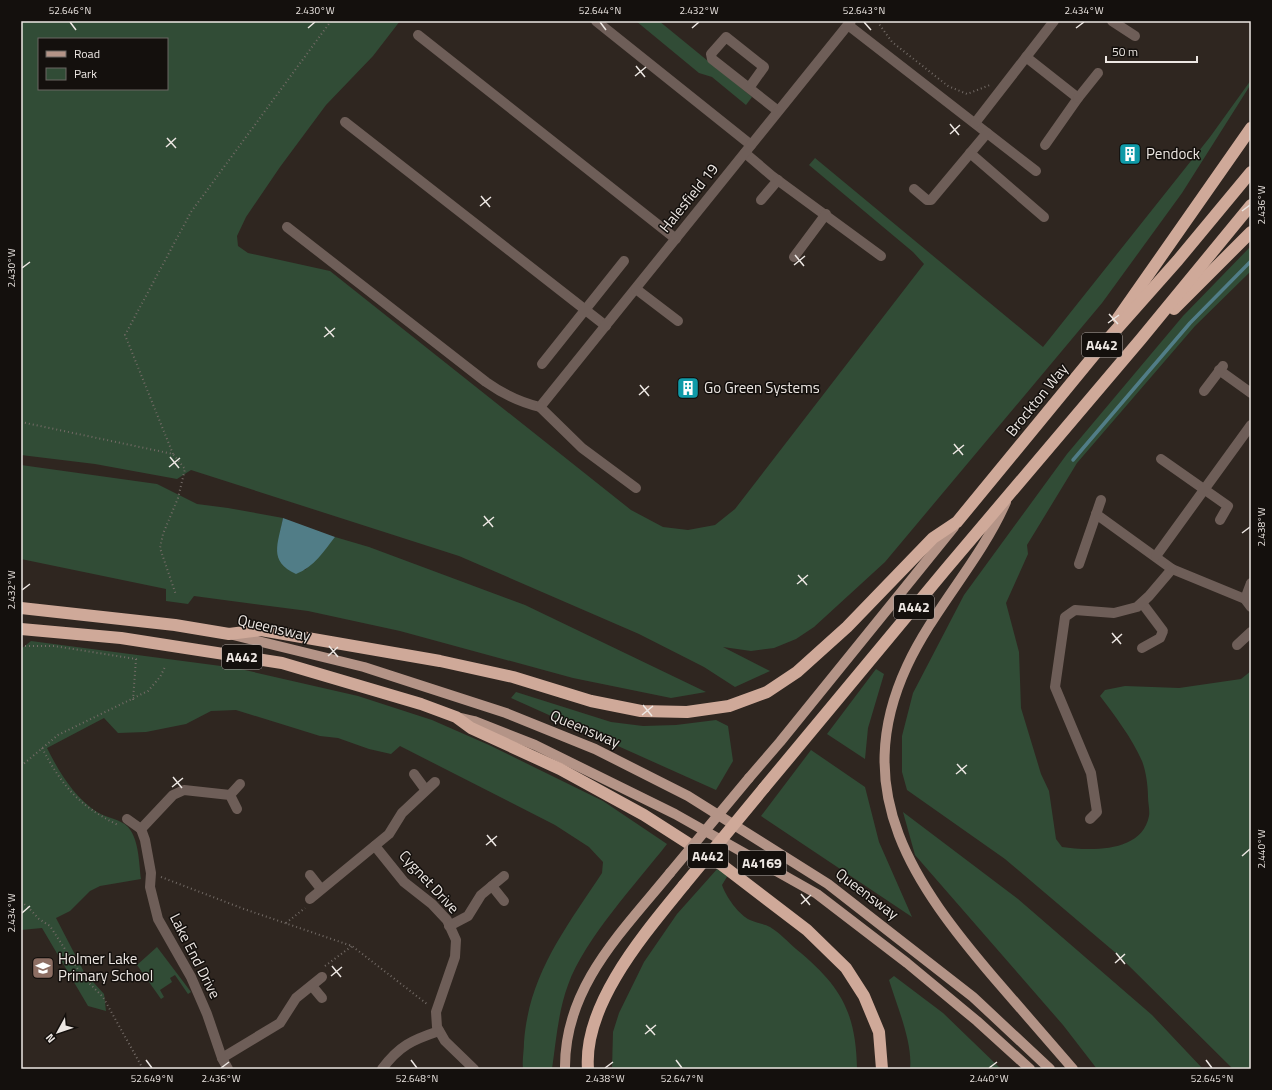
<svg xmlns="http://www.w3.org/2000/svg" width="1272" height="1090" viewBox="0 0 1272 1090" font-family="'Titillium Web',sans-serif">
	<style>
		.green { fill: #314c36; fill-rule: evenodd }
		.water { fill: #517d87 }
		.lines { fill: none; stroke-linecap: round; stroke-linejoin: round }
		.stream { stroke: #517d87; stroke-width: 3.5 }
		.path { stroke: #736b66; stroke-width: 2; stroke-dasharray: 1 3; stroke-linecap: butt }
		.minor { stroke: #6e5e58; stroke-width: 10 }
		.major { stroke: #b49487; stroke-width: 10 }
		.highway { stroke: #cfa999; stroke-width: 12 }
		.major-bridge { stroke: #b49487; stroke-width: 10 }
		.highway-bridge { stroke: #cfa999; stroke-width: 12 }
		.ticks { fill: none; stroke: #ede7e3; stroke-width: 1.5 }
		.labels { text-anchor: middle; stroke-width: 3; stroke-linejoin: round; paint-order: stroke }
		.shield { fill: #14100d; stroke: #aca6a3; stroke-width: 1 }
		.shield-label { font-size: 14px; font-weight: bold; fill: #ede7e3 }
		.poi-label { font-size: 15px; fill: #ede7e3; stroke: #14100d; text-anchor: start }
		.street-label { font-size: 15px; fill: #ede7e3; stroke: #14100d }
		.neatline { fill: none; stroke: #ede7e3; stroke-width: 1.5 }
		.ticks-label { font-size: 10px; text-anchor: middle; fill: #ede7e3 }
	</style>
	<rect width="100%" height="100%" fill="#2f2620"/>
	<g class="green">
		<path d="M21,21h379l-27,35 -47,49 -46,62 -34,50 -9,19 1,10 10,7 82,18 301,239 32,17 25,3 27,-5 20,-16 189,-245 -11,-12 -104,-87 6,-7 228,189 167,-210 41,-57v4l-69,109 -80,110 -217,259 -71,65 -18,12 -22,9 -23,3 -28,-4 47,24 -35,16 -31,-20 -65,-33 -180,-78 -268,-86 -14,9 -82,-15 -74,-9zM39,39h128v50h-128z"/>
		<polygon points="636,21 659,21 752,97 746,105 712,77 699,73"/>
		<path d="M1251,246v25l-56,55 -118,137 -50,82 1,9 -22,49 13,49 2,56 20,66 8,17 7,48 6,8c28,4 80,6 87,-31 1,-6 -1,-13 -1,-19 0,-11 -2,-26 -6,-36 -10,-23 -27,-45 -42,-65l5,-6 20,-4 54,2 62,-9 10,-8v398h-18l-116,-115 -112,-95 -98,-69 -5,-18v-36l11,-43 51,-98 103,-141 116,-138z"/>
		<polygon points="21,465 157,484 197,504 228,508 283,518 277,550 305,570 335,537 369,547 525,605 706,692 671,698 573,678 400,631 308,611 194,596 188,604 166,601 166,589 21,559"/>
		<path d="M31,641l205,27 122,28 74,24 57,25 114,56 64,43c-31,40 -82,94 -99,141 -10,27 -12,57 -16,84h-29c-1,-9 1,-18 1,-27 5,-68 42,-114 78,-169l1,-11 -14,-15 -34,-22 -155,-79 -9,8 -22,-5 -31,-11 -18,-2 -84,-26 -25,1 -25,13 -40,8 -28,1 -14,-15 -57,30c12,24 27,49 50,64 9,6 24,7 31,15 11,12 11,36 13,52l-41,7 -10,5 -20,20 -14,7 28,54 20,22 2,17 -18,-5 -46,-78 -21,2v-281z"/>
		<polygon points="876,669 884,674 868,728 865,759 827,734"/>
		<polygon points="516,692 611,722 643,726 676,725 716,720 728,726 733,761 716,790 511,698"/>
		<polygon points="811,750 865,787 879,842 912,917 761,816"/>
		<polygon points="903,812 1018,899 1152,1015 1203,1069 1097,1069 1063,1025 915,855"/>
		<path d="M718,868l10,7 -6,10c4,12 17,30 28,35 6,3 15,4 20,7 10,6 18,15 26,22 44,36 60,62 61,120h-245l1,-37 6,-19 25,-51 33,-48z"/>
		<polygon points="157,947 191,992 188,994 175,975 170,978 172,982 160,990 164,997 161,999 137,965"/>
		<path d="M894,976l49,37 58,56h-91c3,-26 -13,-63 -21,-89z"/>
	</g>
	<path class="water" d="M283,518l52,19c-11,14 -21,30 -39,37 -28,-13 -18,-30 -13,-56z"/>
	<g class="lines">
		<polyline class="stream" points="1073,460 1190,323 1251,261"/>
		<g class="path">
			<polyline points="880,21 879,24 892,42 948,86 967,94 990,85"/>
			<polyline points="21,422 173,454 185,469 178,498 163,534 160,548 176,595"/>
			<polyline points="173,454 125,335 191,212 331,21"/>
			<polyline points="21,646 54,646 136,659 133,700"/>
			<path d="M42,748c21,39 36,57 76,77"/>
			<polyline points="21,766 58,735 148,691 160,677 165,667"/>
			<polyline points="161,877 244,909 352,946 427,1004"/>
			<polyline points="21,902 27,906 39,919 50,926 83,977 103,997 143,1069"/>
			<polyline points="286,923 305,908"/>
			<polyline points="325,966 352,946"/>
		</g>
		<g class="minor">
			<polyline points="596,21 751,145"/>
			<polyline points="1112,21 1135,36"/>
			<polyline points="848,25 1036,171"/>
			<polyline points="418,35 676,239"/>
			<polyline points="1026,57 1078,98 1045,145"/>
			<polyline points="749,88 764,67 726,37 711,54 712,59 778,111"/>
			<polyline points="1078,98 1098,73"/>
			<polyline points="345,122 606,326"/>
			<polyline points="975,123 1054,21"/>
			<polyline points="745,153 772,176 881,256"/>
			<polyline points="970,153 1044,217"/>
			<polyline points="914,189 927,200 931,200 987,133"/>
			<polyline points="761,200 778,180"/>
			<path d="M287,227l199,155c17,12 33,20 54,25l311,-386"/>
			<polyline points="794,257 826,214"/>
			<polyline points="636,289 678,321"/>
			<polyline points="542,364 624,261"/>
			<polyline points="1219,370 1251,393"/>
			<polyline points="1204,391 1223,366"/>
			<polyline points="540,407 582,448 636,488"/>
			<polyline points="1161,459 1228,506 1220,520"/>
			<polyline points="1096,514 1172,569 1245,599 1251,607"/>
			<polyline points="1156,556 1251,425"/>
			<polyline points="1079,564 1101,500"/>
			<polyline points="1245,599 1251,583"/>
			<polyline points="1142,603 1163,631 1160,638 1142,648"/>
			<polyline points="1237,645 1251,632"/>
			<polyline points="414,774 425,789"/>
			<polyline points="230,795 240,784"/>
			<polyline points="127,819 141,829"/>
			<polyline points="1090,819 1097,812 1091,773 1055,687 1065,617 1075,610 1114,613 1137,607 1149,596 1172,569"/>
			<polyline points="375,846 404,882 432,904 447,920 456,940 455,957 436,1012 437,1027 445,1041 474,1069"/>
			<polyline points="310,875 321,889"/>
			<polyline points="492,886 504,901"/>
			<polyline points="310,899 389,834 402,813 435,782"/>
			<polyline points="449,926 468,916 481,895 504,876"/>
			<polyline points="312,986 322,998"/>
			<polyline points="222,1058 280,1023 296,998 322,977"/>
			<polyline points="228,1069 222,1058 207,1014 191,977 158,919 150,887 151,873 145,840 141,829 173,795 184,790 230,795 237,809"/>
			<path d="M382,1069c17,-23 30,-29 57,-38"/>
		</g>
		<g class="major">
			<path d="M1006,502c-26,59 -72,106 -99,164 -59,127 8,219 88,313 26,30 52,60 78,90"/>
			<polyline points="233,635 364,667 506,713 595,749 688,796 828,884 973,997 1050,1069"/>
			<polyline points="457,717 474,721 535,745 675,814 817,894 907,963 977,1021 1030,1069"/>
			<polyline points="749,778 780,742 954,527"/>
			<path d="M565,1069c-1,-82 57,-137 105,-196"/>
		</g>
		<g class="highway">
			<polyline points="1174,309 1251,232"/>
			<polyline points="1118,318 1251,128"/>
			<polyline points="21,608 175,625 229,634 261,630 440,661 513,677 591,701 641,711 687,712 729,706 767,692 797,672 847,627 933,538 957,522 1100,348 1178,260 1251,172"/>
			<polyline points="21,629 121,638 282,663 421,704 456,717 471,728 560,769 644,815 722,865 807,930 846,968 864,996 879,1032 882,1069"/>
			<polyline points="764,788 946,569 1141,339 1251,205"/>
			<path d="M588,1069c-5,-65 57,-136 96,-184"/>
		</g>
		<polyline class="major-bridge" points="670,873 749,778"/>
		<polyline class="highway-bridge" points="684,885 764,788"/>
	</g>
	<path class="ticks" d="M70,22l6,8M600,22l6,8M864,22l7,8M308,28l7,-6M692,28l7,-6M1076,28l8,-6M636,66l9,11M635,76l11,-9M950,124l9,11M950,134l10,-9M167,138l9,10M166,147l10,-9M481,196l9,11M480,206l11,-9M1242,211l8,-6M795,255l9,11M794,265l11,-9M22,268l8,-6M1109,314l9,10M1108,323l11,-8M325,327l9,10M324,337l11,-9M640,385l9,11M639,395l10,-9M954,444l9,11M953,454l11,-9M170,457l9,11M169,467l11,-9M484,516l9,11M483,526l11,-9M1242,533l8,-6M798,575l9,10M797,584l11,-9M22,590l8,-6M1112,633l9,11M1112,643l10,-9M329,646l9,11M328,656l10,-9M643,705l9,11M642,715l11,-9M957,764l9,10M956,774l11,-9M173,777l9,11M172,787l11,-9M487,835l9,11M486,845l11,-9M1242,856l8,-7M801,894l9,11M801,904l10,-9M22,913l8,-7M1116,953l9,11M1115,963l10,-9M332,966l9,11M331,976l11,-9M646,1025l9,10M645,1034l11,-9M146,1060l6,8M411,1060l6,8M676,1060l6,8M1206,1060l6,8M221,1068l8,-6M605,1068l8,-6M989,1068l8,-6"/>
	<defs>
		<g id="building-square" transform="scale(1.15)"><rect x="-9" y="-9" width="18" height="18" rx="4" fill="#0f9aa8" stroke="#14100d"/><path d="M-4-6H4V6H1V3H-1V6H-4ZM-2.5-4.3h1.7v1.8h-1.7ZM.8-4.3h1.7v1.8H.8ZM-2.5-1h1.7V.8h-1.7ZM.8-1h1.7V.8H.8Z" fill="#fff"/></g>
		<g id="school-square" transform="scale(1.15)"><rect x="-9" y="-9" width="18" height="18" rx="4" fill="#8d6e63" stroke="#14100d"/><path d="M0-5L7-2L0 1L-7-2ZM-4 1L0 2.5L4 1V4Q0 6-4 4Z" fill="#fff"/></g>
	</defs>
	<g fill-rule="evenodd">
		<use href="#building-square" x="1130" y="154"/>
		<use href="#building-square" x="688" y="388"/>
		<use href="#school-square" x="43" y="968"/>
	</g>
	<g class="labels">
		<g class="shield">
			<rect x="1082" y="333" width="40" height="24" rx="3"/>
			<rect x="894" y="595" width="40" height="24" rx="3"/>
			<rect x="222" y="645" width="40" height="24" rx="3"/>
			<rect x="688" y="844" width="40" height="24" rx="3"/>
			<rect x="738" y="851" width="48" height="24" rx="3"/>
		</g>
		<g class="shield-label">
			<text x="1102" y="350">A442</text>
			<text x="914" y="612">A442</text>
			<text x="242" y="662">A442</text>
			<text x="708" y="861">A442</text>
			<text x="762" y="868">A4169</text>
		</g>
		<g class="poi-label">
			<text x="1146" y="159">Pendock</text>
			<text x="704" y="393">Go Green Systems</text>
			<text x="58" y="964">Holmer Lake<tspan x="58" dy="17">Primary School</tspan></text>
		</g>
		<g class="street-label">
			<text transform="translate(689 198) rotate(-51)" y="5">Halesfield 19</text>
			<text transform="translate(1037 400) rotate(-51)" y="5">Brockton Way</text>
			<text transform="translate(274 628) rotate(13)" y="5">Queensway</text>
			<text transform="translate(585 729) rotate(23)" y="5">Queensway</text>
			<text transform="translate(429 882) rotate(47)" y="5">Cygnet Drive</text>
			<text transform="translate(867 894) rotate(37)" y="5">Queensway</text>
			<text transform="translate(195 956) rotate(63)" y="5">Lake End Drive</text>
		</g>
	</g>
	<rect width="1272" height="1090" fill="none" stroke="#14100d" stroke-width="44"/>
	<rect x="38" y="38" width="130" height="52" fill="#14100d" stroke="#6b6663"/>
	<rect x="46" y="51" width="20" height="6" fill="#b49487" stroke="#6b6663"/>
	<text x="74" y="58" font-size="12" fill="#ede7e3">Road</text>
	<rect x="46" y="68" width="20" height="12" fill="#314c36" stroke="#6b6663"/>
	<text x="74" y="78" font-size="12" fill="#ede7e3">Park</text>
	<g transform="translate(58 1032) rotate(230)" stroke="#14100d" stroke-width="3" paint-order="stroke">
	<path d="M0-3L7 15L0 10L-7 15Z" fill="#ede7e3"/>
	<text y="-6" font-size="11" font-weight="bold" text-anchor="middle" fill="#ede7e3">N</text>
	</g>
	<path d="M1106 56v6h91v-6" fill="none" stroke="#ede7e3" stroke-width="2"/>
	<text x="1112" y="56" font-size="12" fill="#ede7e3" stroke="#14100d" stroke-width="3" paint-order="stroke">50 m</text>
	<rect x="22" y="22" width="1228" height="1046" class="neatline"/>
	<g class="ticks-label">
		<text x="70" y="14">52.646°N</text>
		<text x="315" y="14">2.430°W</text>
		<text x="600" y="14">52.644°N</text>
		<text x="699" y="14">2.432°W</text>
		<text x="864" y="14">52.643°N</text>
		<text x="1084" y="14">2.434°W</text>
		<text transform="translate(1261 205) rotate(-90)" y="4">2.436°W</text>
		<text transform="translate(11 268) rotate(-90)" y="4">2.430°W</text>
		<text transform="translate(1261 527) rotate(-90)" y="4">2.438°W</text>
		<text transform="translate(11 590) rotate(-90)" y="4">2.432°W</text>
		<text transform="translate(1261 849) rotate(-90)" y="4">2.440°W</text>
		<text transform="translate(11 913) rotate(-90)" y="4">2.434°W</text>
		<text x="152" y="1082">52.649°N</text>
		<text x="221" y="1082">2.436°W</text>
		<text x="417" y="1082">52.648°N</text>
		<text x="605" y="1082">2.438°W</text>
		<text x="682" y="1082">52.647°N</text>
		<text x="989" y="1082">2.440°W</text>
		<text x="1212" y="1082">52.645°N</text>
	</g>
</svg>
